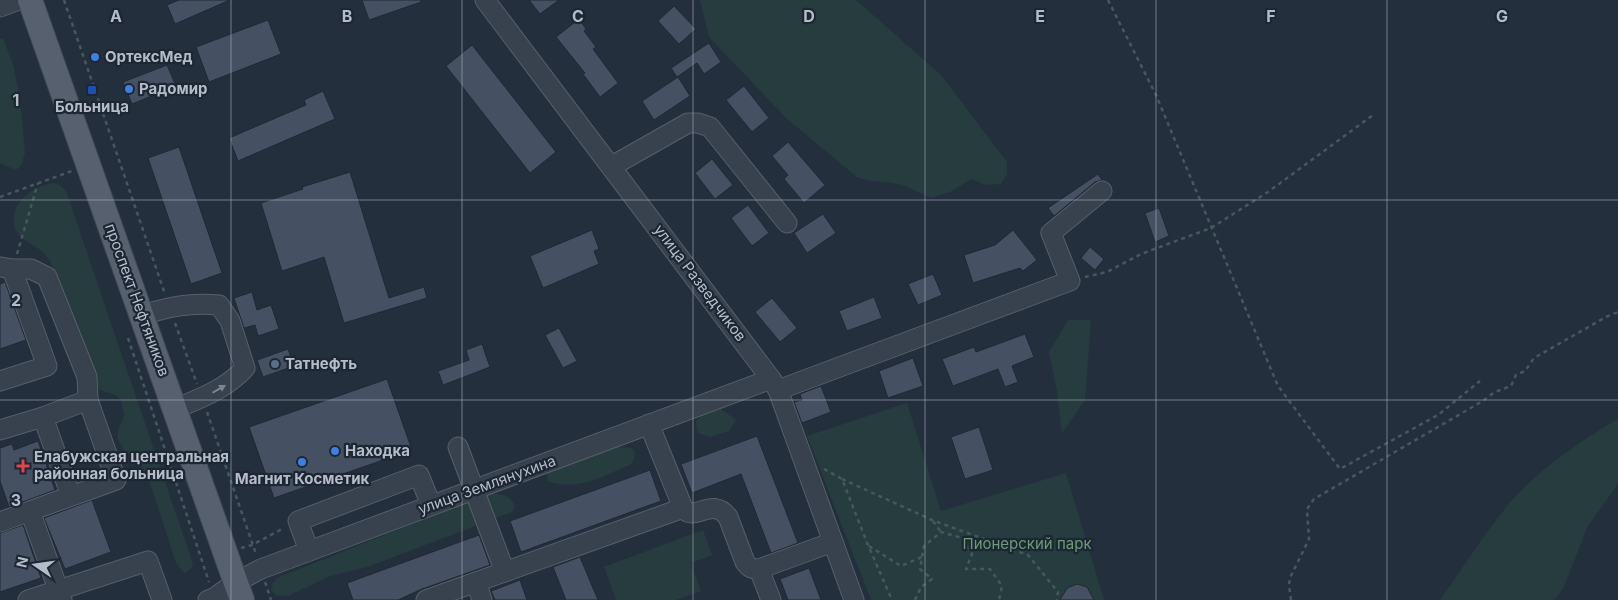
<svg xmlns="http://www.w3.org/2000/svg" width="1618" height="600" viewBox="0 0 1618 600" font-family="Inter,sans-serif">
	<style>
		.green { fill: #263c3f }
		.building { fill: #455162; stroke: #1f2835 }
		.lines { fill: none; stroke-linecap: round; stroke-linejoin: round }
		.minor-casing { stroke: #565f6c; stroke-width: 21 }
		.major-casing { stroke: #414a57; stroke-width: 26 }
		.path { stroke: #44595c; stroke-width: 2.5; stroke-dasharray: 4 4; stroke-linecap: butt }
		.minor { stroke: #38414e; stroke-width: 19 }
		.major { stroke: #56606e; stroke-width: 24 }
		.oneway { fill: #7c8592 }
		.grid { fill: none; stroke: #b4bcc9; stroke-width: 1; stroke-opacity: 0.55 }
		.shop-dot { fill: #3f7fe0; stroke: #1d2633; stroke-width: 2 }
		.transit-dot { fill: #1a4fb4; stroke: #1d2633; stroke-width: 2 }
		.service-dot { fill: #5c6f8a; stroke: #1d2633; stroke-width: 2 }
		.health-dot { fill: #e0444e; stroke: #1d2633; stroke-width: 2 }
		.labels { text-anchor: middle; stroke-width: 4.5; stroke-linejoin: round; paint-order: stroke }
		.poi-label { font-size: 15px; font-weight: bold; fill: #b4bcc9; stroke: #1d2633; text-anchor: start }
		.street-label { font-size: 15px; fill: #b4bcc9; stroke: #1d2633 }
		.park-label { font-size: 15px; fill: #6b9a76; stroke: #1d2633 }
		.grid-label { font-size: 16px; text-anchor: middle; font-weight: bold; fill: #b4bcc9; stroke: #1d2633; stroke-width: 4.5; stroke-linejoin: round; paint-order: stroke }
	</style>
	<rect width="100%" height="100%" fill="#242f3e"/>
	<g class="green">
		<path d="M700,0h156l85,75 66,87v12l-6,10 -16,1 -13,-6 -22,13 -19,6c-13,-6 -25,-13 -38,-15 -13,-2 -24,-1 -36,-6l-71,-59 -77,-81z"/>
		<polygon points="0,39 3,39 13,64 20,98 25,153 21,165 16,170 0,163"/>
		<path d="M52,183c8,1 12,4 15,11l126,370 -3,6 -6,3 -8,-10 -28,-86 -13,-16 -10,-9 -7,-12 -1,-6 7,-19 -3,-14 -4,-5 -19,-7 -43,-117c-3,-6 -6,-13 -10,-18 -7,-8 -22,-12 -28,-22 -13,-24 13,-45 35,-49z"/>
		<polygon points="1068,320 1091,320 1085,400 1062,433 1057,391 1049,352"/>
		<polygon points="907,403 941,511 1066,473 1104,600 871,600 807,436"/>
		<polygon points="721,409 736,420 729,431 710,437 698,433 696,421 707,411"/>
		<path d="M1618,419v65l-30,42 -25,63 -9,11h-114c22,-31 43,-64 67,-94 27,-33 74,-66 111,-87z"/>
		<path d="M618,447l14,1 3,5 -1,7 -4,5c-27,11 -53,27 -82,16l-1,-7 58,-26z"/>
		<path d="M487,494c13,0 22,-1 28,12l-3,6 -142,54 -40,10 -42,20 -12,-1 -5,-5 2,-7 4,-5z"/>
		<polygon points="703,530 712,555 691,563 701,591 676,600 616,600 604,567"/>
	</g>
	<g class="building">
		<polygon points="179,0 230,0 175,24 167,5"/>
		<polygon points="362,0 421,0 421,2 369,20"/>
		<polygon points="529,0 559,0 540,14"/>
		<polygon points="674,6 696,29 679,44 658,21"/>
		<polygon points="579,19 586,29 584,31 596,47 593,49 618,83 600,97 583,74 585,73 556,37"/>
		<polygon points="268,20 281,54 209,82 196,47"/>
		<polygon points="709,43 721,62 704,74 697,63 677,77 671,68"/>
		<polygon points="472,45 556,152 530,173 446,66"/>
		<polygon points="167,65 176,86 132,104 123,82"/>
		<polygon points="678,77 690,96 654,120 642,101"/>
		<polygon points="744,86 769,118 752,132 726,100"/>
		<polygon points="323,91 335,119 238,161 229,138 306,105 304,100"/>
		<polygon points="788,142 825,185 804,203 784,179 788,175 772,156"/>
		<polygon points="179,147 222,273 191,284 148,158"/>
		<polygon points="712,159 733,185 715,199 695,173"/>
		<polygon points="350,172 389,298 424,287 427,298 344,323 324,257 282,271 261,203 303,189 302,187"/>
		<polygon points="1098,174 1102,180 1095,182 1054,216 1048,208"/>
		<polygon points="748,205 769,233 752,246 731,218"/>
		<polygon points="1159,208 1169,236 1155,242 1145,213"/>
		<polygon points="823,214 836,233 807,253 794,233"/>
		<polygon points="592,230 599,249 594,251 599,264 543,288 530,256"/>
		<polygon points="1013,230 1037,260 1023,271 1020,268 973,283 964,255 995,245"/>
		<polygon points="1090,247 1104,259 1095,270 1081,258"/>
		<polygon points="933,274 942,295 918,305 908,284"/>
		<polygon points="5,282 26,340 0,349 0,284"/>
		<polygon points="252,292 257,310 271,305 279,329 258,336 255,325 244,328 234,298"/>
		<polygon points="874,297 882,318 847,331 839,311"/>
		<polygon points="772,298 797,328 780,342 755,312"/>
		<polygon points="559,328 577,361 563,368 545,335"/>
		<polygon points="1025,334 1034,357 1012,366 1018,382 1005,387 998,369 953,386 942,359 974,347 976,352"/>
		<polygon points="482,344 490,367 443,385 438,371 469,360 466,350"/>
		<polygon points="288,349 294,366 263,377 257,360"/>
		<polygon points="913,358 923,386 888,398 879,371"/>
		<polygon points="387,379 412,450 274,498 249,427"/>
		<polygon points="821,386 831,412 802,423 794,402 802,400 800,394"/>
		<polygon points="979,427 993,470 965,479 951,437"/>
		<polygon points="757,436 798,543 771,553 741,474 692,493 681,464"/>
		<polygon points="38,441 55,490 9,507 0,481 0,448 12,444 14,450"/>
		<polygon points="650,470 661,501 521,552 510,521"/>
		<polygon points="92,500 111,552 65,569 44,518"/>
		<polygon points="23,525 41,578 0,592 0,533"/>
		<polygon points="479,535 490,565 422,589 398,600 353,600 347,583"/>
		<polygon points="580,557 598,600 566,600 553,567"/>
		<polygon points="809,568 821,600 788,600 780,579"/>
		<polygon points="520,580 527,600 495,600 491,591"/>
		<polygon points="1077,584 1087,587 1094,600 1060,600 1067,588"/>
	</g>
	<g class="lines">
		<g class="minor-casing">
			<g id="minor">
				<polyline points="485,0 771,379 778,390 854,600"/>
				<polyline points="0,7 19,0"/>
				<polyline points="612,166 688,123 698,123 710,127 787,223"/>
				<polyline points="12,269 31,269 47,277 87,377 88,400"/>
				<path d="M142,315c27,-8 48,-13 77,-10l11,16 15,47c-19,21 -44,30 -70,41"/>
				<polyline points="0,381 47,366 12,269 1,267"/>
				<polyline points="778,390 1070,281 1051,233 1102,191"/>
				<path d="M649,424l34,84c12,16 28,-13 45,9l17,45c4,6 7,7 14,7l74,-27"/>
				<polyline points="0,430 43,417"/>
				<polyline points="458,447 505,572"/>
				<polyline points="0,522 30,511"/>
				<polyline points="309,551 298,521 419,475 431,505"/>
				<polyline points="759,569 771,600"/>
				<polyline points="476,582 482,600"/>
				<polyline points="28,600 148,561 162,600"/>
				<polyline points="62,600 30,511 116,480 88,400 43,417 71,496"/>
				<polyline points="208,600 214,598 236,582 261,569 771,379"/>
				<polyline points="426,600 683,508"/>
			</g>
		</g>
		<g class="major-casing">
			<polyline id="major" points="30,0 242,600"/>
		</g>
		<g class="path">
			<polyline points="64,0 165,294"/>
			<polyline points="1108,0 1156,95 1278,386 1340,469 1438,415 1480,381"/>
			<polyline points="0,197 72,171"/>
			<polyline points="17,254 38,183"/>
			<polyline points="1085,277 1107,272 1141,254 1211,228 1268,192 1373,115"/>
			<polyline points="175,323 197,384"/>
			<polyline points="128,338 209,582"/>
			<polyline points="207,412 256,554"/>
			<polyline points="824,469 842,479 868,545 892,600"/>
			<polyline points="842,479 932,520 1028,555 1058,592 1057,600"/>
			<polyline points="933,521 941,532"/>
			<polyline points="869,546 901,566 922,557"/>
			<polyline points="241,548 252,545 284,528"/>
			<polyline points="265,582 271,600"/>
			<polyline points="915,600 921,587 932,579 920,569 924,546 941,532 962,538 972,554 966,569 990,569 1002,586 999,600"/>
			<polyline points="1291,600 1289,585 1290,578 1309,539 1307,509 1314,499 1481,402 1495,392 1511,386 1516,375 1525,371 1534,358 1606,317 1618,312"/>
		</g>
		<use href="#minor" class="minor"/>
		<use href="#major" class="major"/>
	</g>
	<defs><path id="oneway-solid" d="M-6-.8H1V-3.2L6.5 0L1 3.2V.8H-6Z" transform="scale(1.25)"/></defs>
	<use class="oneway" href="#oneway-solid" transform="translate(219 389) rotate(-30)"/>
	<path class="grid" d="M231,0v600M462,0v600M693,0v600M925,0v600M1156,0v600M1387,0v600M0,200h1618M0,400h1618"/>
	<g class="shop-dot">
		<circle cx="95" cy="57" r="5"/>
		<circle cx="129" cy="89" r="5"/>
		<circle cx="335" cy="451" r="5"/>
		<circle cx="302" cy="462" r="5"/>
	</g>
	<rect class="transit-dot" x="87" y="85" width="10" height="10" rx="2.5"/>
	<circle class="service-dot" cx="275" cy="364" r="5"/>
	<path class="health-dot" d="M20.5 458.5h5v5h5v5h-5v5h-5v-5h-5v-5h5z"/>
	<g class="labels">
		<g class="poi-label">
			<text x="105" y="62">ОртексМед</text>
			<text x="139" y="94">Радомир</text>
			<text x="92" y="112" text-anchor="middle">Больница</text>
			<text x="285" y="369">Татнефть</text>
			<text x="345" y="456">Находка</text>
			<text x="34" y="462">Елабужская центральная<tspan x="34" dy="17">районная больница</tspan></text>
			<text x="302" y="484" text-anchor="middle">Магнит Косметик</text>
		</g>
		<g class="street-label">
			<text transform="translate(700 283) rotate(53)" y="5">улица Разведчиков</text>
			<text transform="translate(137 300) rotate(70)" y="5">проспект Нефтяников</text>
			<text transform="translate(487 485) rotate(-20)" y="5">улица Землянухина</text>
		</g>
		<g class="park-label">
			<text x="1027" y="549">Пионерский парк</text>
		</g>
	</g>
	<g class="grid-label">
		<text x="116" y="22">A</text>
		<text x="347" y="22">B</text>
		<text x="578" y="22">C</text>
		<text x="809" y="22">D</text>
		<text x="1040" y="22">E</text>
		<text x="1271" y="22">F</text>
		<text x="1502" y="22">G</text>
		<text x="16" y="106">1</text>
		<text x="16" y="306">2</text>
		<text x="16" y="506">3</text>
	</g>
	<g transform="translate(35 565) rotate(283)" stroke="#1d2633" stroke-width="4" paint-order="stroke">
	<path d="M0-4L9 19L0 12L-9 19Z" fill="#b4bcc9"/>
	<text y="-8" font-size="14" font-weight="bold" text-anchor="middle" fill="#b4bcc9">N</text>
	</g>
</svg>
